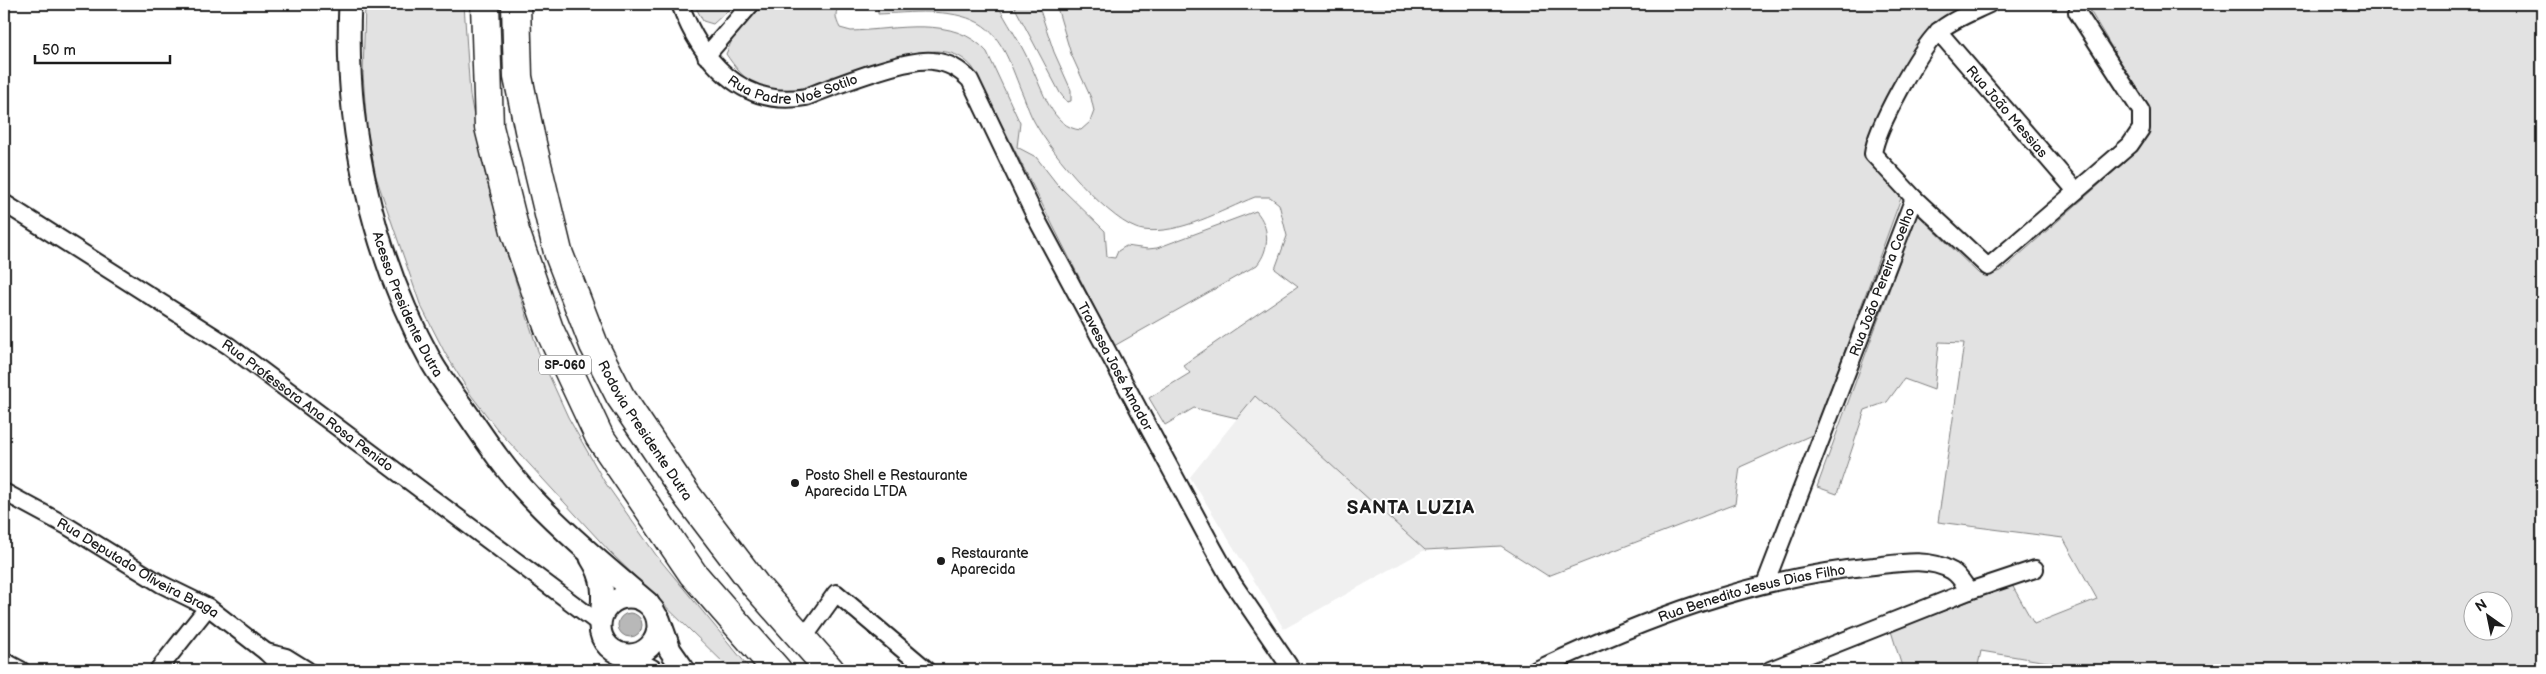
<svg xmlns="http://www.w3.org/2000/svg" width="2546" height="674" viewBox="0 0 2546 674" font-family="'Balsamiq Sans',sans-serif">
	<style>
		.built { fill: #f0f0f0 }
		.green { fill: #e2e2e2; stroke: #7f7f7f; fill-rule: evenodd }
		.water { fill: #b8b8b8; stroke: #7a7a7a }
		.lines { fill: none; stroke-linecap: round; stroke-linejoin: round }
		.minor-casing { stroke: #1c1c1c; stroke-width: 20 }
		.tertiary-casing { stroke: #1c1c1c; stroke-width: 25 }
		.motorway-casing { stroke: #1c1c1c; stroke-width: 31 }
		.minor { stroke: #fff; stroke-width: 16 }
		.tertiary { stroke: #fff; stroke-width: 21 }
		.motorway { stroke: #fff; stroke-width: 28 }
		.poi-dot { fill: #1c1c1c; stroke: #fff; stroke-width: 2 }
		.labels { text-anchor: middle; stroke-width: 4; stroke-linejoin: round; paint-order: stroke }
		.shield { fill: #fff; stroke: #606060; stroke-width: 1 }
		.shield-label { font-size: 12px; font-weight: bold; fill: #1c1c1c }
		.street-label { font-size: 14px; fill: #1c1c1c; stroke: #fff }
		.poi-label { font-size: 14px; fill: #1c1c1c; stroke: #fff; text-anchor: start }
		.district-label { font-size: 19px; font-weight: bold; letter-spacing: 1px; fill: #1c1c1c; stroke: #fff }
	</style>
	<rect width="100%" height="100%" fill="#fff"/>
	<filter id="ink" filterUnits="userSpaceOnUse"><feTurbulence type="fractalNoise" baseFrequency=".02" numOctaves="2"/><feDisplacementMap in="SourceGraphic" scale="10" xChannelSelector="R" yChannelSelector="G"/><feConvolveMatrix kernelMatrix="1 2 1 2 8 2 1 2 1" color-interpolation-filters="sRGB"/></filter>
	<g filter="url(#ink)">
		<polygon class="built" points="1255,396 1425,550 1284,629 1190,477"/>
		<g class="green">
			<polygon points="365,4 464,4 470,95 483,166 506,251 538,351 568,417 604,481 656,555 751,670 731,670 610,552 497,429 471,395 445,353 420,304 376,177 367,130 363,74"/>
			<polygon points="694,4 735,4 713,24 703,21"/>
			<path d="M764,4h77c-7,8 -6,14 -1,24l11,3c44,-1 104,-17 136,21l33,71 -3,24 19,10 21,27 48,47 2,26 8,1 3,-7 8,-5 22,3 9,-1 99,-37c14,16 14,38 1,54l-143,81 -141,-278c-17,-21 -40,-18 -64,-14 -38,13 -113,48 -150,32 -15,-6 -24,-19 -33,-32l6,-14z"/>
			<path d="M878,4h116l7,7c10,18 22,36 30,55 11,22 21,62 50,64l9,-8 4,-11 -3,-13 -20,-44 -15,-50 49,2 4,-2h860l-25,15 -20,17 -58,108 2,16 33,38 -87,236 -74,33 -5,37 -187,72 -47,-30 -76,4 -170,-154 -18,22 -43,-10 -29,17 -16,-27 41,-25 -7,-8 115,-79 -23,-17 12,-33 -8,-32 -9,-7h-15c-33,13 -75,38 -112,33 -31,-4 -93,-79 -108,-107 -5,-8 -8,-18 -12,-28 -11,-25 -19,-58 -44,-72 -29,-16 -70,-10 -101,-9z"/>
			<polygon points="1013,4 1038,4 1054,52 1071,90 1071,101 1067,102 1060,93"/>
			<path d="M2086,4h456v666h-447l-114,-19 -4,19h-74l-12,-39 121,-46 22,39 63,-25 -34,-61 -125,-16 26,-179 -25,-1 -5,48 -30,-11 -17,23 -22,8 -28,84 -20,-7 100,-273 61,59 9,3 14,-5 124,-109c19,-20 28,-31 20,-59zM2474,602h30v30h-30z"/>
		</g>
		<circle class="water" cx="630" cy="625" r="12"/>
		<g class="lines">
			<g class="minor-casing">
				<g id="minor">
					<path id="s1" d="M680,4c20,55 62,105 126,93 26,-10 102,-40 127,-36 16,2 26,8 37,19l66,138 177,330 19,34 60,88"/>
					<path d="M1989,4c-14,7 -40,17 -51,28 -19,19 -62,96 -65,122l41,44 74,69 142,-122 11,-16v-18l-64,-99"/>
					<path id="s2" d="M1938,31l138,160"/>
					<polyline points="706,56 751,4"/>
					<path id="s3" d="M4,203l225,143 371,278"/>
					<path id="s4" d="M4,492l63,34 94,58 47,23 58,45 18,18"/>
					<path id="s5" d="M1765,584l149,-386"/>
					<polyline points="803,639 836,593 927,670"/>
					<polyline points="266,652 286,657 307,670"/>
					<polyline points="4,661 21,670"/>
					<polyline points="158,670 208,607"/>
					<path id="s6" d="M1536,670c109,-51 217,-93 338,-104 25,-3 55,-9 78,5 7,4 12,13 17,20"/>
					<polyline points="1770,670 1969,591 2035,569"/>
				</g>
			</g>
			<g class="tertiary-casing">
				<g id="tertiary">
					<path id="s7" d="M350,4c-6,123 22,251 82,359 11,19 25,36 37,53 19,28 38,56 62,81 36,38 77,72 117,106"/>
					<path d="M591,558c13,20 13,36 10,59"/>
					<circle cx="629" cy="626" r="29"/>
					<polyline points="659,619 670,650 684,670"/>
					<polyline points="620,654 651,670"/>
				</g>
			</g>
			<g class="motorway-casing">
				<g id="motorway">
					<polyline points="485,4 489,127 515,231 549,329 599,436 693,574 777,670"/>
					<path id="s8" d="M516,4l2,73 12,58 28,117 36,93 26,51 68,101 67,88 75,85"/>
				</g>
			</g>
			<use href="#minor" class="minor"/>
			<use href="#tertiary" class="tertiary"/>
			<use href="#motorway" class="motorway"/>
		</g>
	</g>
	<g class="poi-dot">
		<circle cx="795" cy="483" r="5"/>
		<circle cx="941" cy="561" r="5"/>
	</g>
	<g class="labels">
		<rect class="shield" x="539" y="355.5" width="52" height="19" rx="4"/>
		<g class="shield-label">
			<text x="565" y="369">SP-060</text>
		</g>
		<g class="street-label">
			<text dy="5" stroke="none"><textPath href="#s1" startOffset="158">Rua Padre Noé Sotilo</textPath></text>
			<text dy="5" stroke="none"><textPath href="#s2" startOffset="106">Rua João Messias</textPath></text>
			<text dy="5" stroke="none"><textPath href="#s5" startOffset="324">Rua João Pereira Coelho</textPath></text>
			<text dy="5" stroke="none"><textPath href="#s7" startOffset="309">Acesso Presidente Dutra</textPath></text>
			<text dy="5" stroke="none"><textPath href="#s1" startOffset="668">Travessa José Amador</textPath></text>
			<text dy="5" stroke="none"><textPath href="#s3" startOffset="365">Rua Professora Ana Rosa Penido</textPath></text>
			<text dy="5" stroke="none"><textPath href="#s8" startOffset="452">Rodovia Presidente Dutra</textPath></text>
			<text dy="5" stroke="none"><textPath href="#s4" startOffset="154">Rua Deputado Oliveira Braga</textPath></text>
			<text dy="5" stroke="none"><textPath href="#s6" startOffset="230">Rua Benedito Jesus Dias Filho</textPath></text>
		</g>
		<g class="poi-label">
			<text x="805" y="480">Posto Shell e Restaurante<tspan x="805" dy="16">Aparecida LTDA</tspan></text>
			<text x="951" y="558">Restaurante<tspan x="951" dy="16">Aparecida</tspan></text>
		</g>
		<g class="district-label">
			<text x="1411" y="514">SANTA LUZIA</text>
		</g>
	</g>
	<rect width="2546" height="674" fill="none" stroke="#fff" stroke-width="20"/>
	<rect x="10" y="10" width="2526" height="654" fill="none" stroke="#1c1c1c" stroke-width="2" filter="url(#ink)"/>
	<g transform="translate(2488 616) rotate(327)"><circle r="24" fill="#ffffff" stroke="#a4a4a4"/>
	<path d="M0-4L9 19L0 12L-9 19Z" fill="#1c1c1c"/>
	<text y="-8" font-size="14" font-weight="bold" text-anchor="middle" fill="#1c1c1c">N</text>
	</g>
	<path d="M35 55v8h135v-8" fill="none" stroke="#1c1c1c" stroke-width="2.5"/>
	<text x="42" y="55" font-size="15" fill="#1c1c1c" stroke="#ffffff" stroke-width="4" paint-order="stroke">50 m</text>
</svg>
